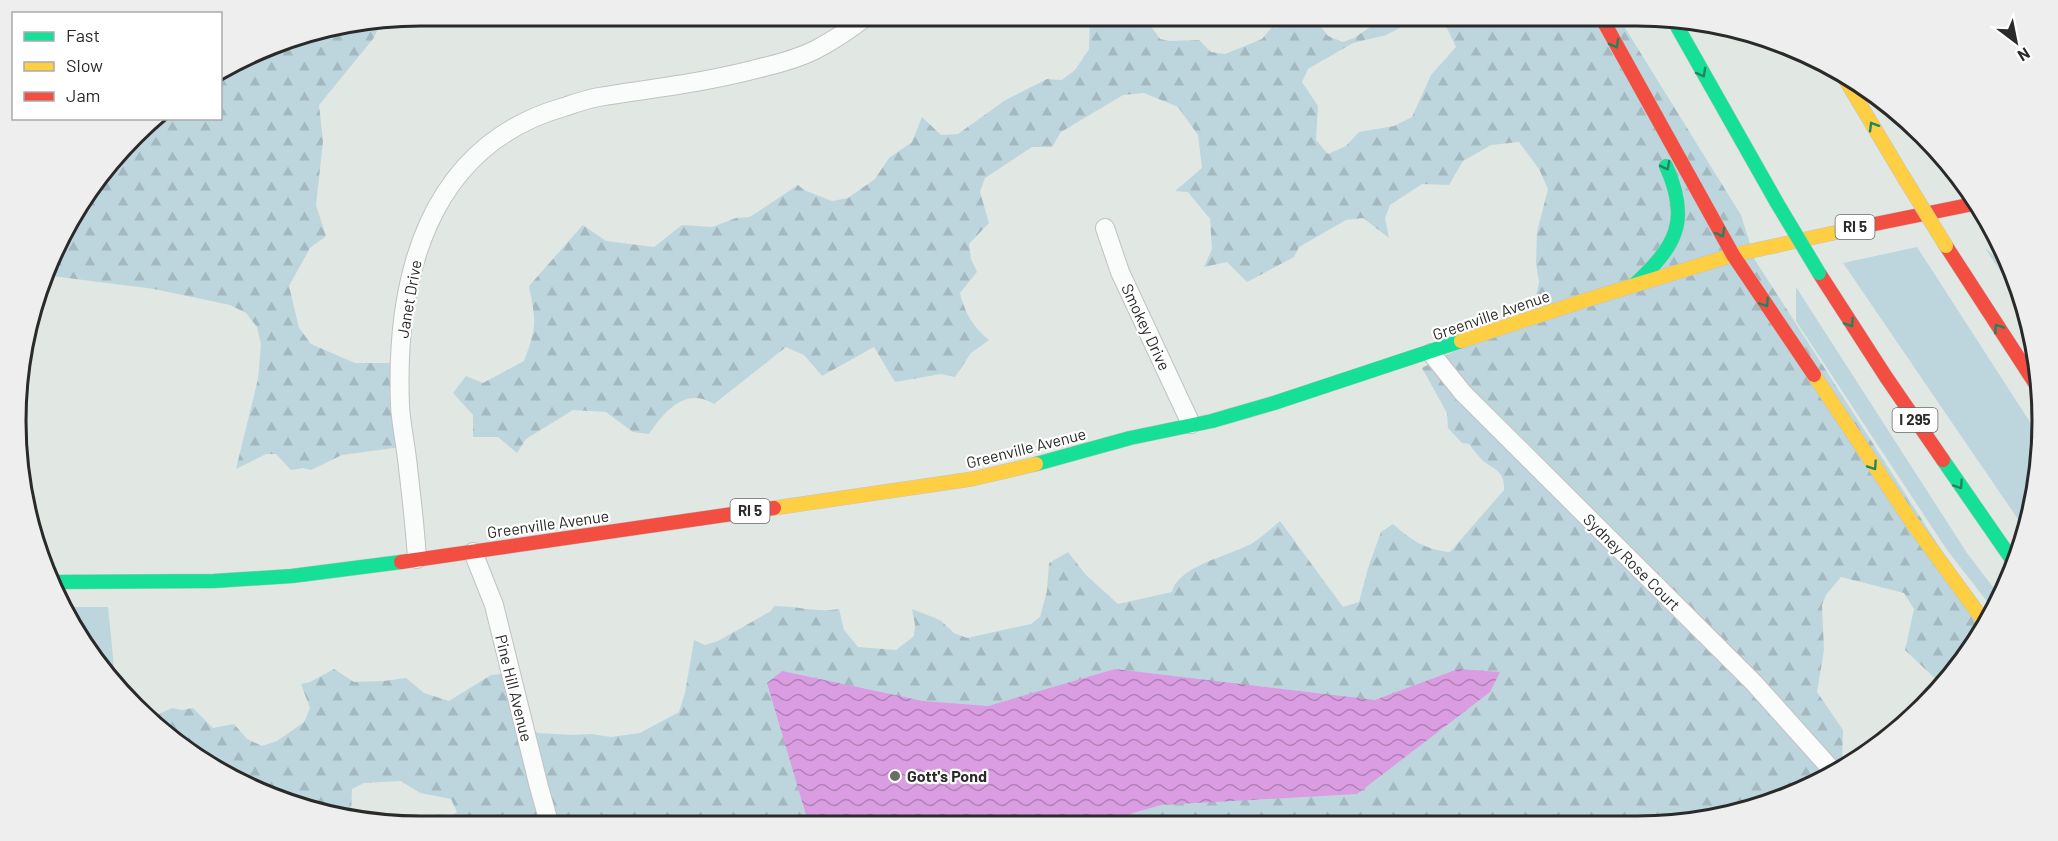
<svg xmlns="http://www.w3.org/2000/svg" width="2058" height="841" viewBox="0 0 2058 841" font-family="Barlow,sans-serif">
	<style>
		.grass { fill: #bdd6de }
		.forest { fill: url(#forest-firs); fill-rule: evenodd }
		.water { fill: url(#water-waves) }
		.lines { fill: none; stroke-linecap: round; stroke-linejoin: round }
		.street-casing { stroke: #c1c2c1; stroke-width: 20 }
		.fast-casing { stroke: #c2c4c2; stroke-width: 15 }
		.slow-casing { stroke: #c2c4c2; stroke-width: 15 }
		.jam-casing { stroke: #c2c4c2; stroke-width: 15 }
		.street { stroke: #fafbfb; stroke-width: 18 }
		.fast { stroke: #16e098; stroke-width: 14 }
		.slow { stroke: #ffcf43; stroke-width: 14 }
		.jam { stroke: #f24e42; stroke-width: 14 }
		.fast-bridge-casing { stroke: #c2c4c2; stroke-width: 15; stroke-linecap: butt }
		.slow-bridge-casing { stroke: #c2c4c2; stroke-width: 15; stroke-linecap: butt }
		.fast-bridge { stroke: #16e098; stroke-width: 14 }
		.slow-bridge { stroke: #ffcf43; stroke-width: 14 }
		.oneway { stroke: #208561 }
		.poi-dot { fill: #6a6c6a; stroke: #fff; stroke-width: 2 }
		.labels { text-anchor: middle; stroke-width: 4.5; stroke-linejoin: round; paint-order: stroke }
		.shield { fill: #fff; stroke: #6a6a6a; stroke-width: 1.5 }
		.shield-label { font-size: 15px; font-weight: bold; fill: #2a2a2a }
		.street-label { font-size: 16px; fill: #2a2a2a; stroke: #fff }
		.poi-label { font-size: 16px; font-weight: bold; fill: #2a2a2a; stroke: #fff; text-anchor: start }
		.rim { fill: none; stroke: #2a2a2a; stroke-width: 3 }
	</style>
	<defs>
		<pattern id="forest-firs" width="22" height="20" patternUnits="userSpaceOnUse" patternTransform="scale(1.5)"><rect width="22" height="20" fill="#bdd6de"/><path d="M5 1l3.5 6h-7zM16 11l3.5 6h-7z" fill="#a3b8bf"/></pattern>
		<pattern id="water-waves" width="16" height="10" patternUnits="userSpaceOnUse" patternTransform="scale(1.5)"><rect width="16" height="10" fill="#da9de1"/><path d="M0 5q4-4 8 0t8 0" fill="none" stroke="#b180b7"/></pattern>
	</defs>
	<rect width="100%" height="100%" fill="#e1e7e2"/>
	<g class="grass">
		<polygon points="1917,247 2041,439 2040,473 2026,531 1843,263"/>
		<polygon points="1985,248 2013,272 2028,313"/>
		<polygon points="1796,287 1967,553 1999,595 1993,609 1947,550 1796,321"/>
		<polygon points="63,607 108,607 116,688 70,624"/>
	</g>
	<g class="forest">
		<path d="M1090,15h53l17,24 9,2 30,-1 12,12 14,2 37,-15 10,-12 4,1 38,-10 14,18 15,6 11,-4 34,-23h229l124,200 14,45 232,361 -13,25 -33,38 -36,-34 9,-41 -10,-16 -63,-16 -15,18 -4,10 2,45 -7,42 26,38 -1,35 -49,30 -102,27 -1269,4 16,-12 14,2 5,-4 -6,-13 -31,-6 -19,-12 -37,2 -12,6 -1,26 -61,-10 -117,-63 -25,-23 24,-11 10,2 11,-2 20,20 21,-4 13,15 15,7 15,-5 27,-19 6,-14 -9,-24 9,-2 24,-13 20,13 30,-1 22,-3 18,15 25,8 42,-26 19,-2 18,55 10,5 34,2 19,-1 20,3 29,-4 39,-21 6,-19 9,-53 11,5 13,-4 53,-30 3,-5c23,0 43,7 65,3l5,21 14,17 38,3 18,-14 1,-12 -3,-15 28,11 14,13 13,5 64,-14 9,-7 7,-26 2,-28 19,-11 18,23 32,29 54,-12c6,-27 62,-37 82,-50 9,-6 18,-14 26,-21l63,86 16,-5 10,-37 12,-33 12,-8c20,17 30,25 57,28l54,-62c1,-20 -10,-20 -22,-30 -5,-5 -9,-11 -13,-16l-7,-1 -14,-15 -1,-15 -25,-45 111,-58 6,-28 -3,-18 1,-32 11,-43 -9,-20 -20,-27 -28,3 -28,16 -14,24 -27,-1 -32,21 -5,13 4,20 -26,-20 -17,2 -47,27 -5,10 -47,25 -20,-20 -23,5 8,-18 -2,-30 -22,-27 -13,-1 27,-23 -4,-33 -20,-28 -34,-14 -21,2 -62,37 -9,15h-20l-47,31 -5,14 9,31 -20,21 2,15 6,13 -17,21c4,18 14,36 29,47l-18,13 -16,24 -14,-3 -46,8 -21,-35 -52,29 -18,-21 -18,-8 -72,57c-29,-18 -50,8 -65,30l-16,-2 -27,-20 -33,-2 -47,29 -9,14 -19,-16h-25v-22l-20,-22 13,-17 17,7 41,-22c13,-34 12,-40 5,-75l54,-61 23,16 48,6 28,-22 30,2 24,-9 14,-1 48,-32 6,5 28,11 16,-3 27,-19 14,-21 23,-16 10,-25 19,18 17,-1 46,-33 43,-22 15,1 13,-10 14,-21zM1418,19l28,7 10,21 -25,28 -19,42 -18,9 -35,6 -13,14 -18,8 -12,-14 2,-34 -16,-24 6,-13 45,-26 33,-8z"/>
		<polygon points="382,21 373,39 319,105 323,141 316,205 326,236 310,248 289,286 299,328 311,344 355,363 394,363 401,447 342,455 311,470 303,468 291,470 276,454 266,454 236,469 258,379 261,344 257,327 246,313 230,305 154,289 44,275 69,218 151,119 220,118 221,68 290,37"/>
	</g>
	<polygon class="water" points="1115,669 1375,700 1458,669 1500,672 1490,692 1357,794 1161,805 1095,824 809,825 767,683 782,671 923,701 988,706"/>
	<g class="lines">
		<g class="street-casing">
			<g id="street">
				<polyline points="1105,228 1120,272 1191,424"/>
				<polyline points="1431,353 1463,393 1754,683 1832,770"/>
				<polyline points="473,552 494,605 539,787 550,826"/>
				<path d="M417,559c-2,-34 -6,-66 -10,-100 -2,-17 -6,-36 -7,-53 -5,-127 27,-260 164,-299 12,-4 23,-8 35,-10 56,-9 111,-15 165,-30 17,-4 35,-9 51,-17 19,-10 37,-22 53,-35"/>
			</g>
		</g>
		<g class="fast-casing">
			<g id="fast">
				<polyline points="1674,21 1777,203"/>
				<path d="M1634,285c42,-39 57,-64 32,-119"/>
				<polyline points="1943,460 2015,564"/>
				<polyline points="1036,464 1130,438 1212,421 1274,403 1461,341"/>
				<polyline points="54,582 214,581 292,576 401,562"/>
			</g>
		</g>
		<g class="slow-casing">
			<g id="slow">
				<polyline points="1839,69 1903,176"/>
				<polyline points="1461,341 1586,300 1733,255 1870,225"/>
				<polyline points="1814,375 1913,524 1986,624"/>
				<polyline points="774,508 972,479 1036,464"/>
			</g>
		</g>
		<g class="jam-casing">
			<g id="jam">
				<polyline points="1600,15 1733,255 1814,375"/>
				<polyline points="1870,225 1978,203"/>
				<polyline points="1946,246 2042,394"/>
				<polyline points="1819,273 1886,377 1943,460"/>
				<polyline points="401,562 774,508"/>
			</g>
		</g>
		<use href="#street" class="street"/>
		<use href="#fast" class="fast"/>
		<use href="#slow" class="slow"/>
		<use href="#jam" class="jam"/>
		<g class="fast-bridge-casing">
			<polyline id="fast-bridge" points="1777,203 1819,273"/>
		</g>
		<g class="slow-bridge-casing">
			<polyline id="slow-bridge" points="1903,176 1946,246"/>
		</g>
		<use href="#fast-bridge" class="fast-bridge"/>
		<use href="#slow-bridge" class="slow-bridge"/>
	</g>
	<defs><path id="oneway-chevron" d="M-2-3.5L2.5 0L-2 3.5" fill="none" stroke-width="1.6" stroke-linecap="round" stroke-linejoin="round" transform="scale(1.5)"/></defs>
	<g class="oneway">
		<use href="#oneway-chevron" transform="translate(1615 44) rotate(61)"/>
		<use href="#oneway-chevron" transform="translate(1702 73) rotate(61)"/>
		<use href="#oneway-chevron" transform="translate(1873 126) rotate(-121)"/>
		<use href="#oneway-chevron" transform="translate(1666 166) rotate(62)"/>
		<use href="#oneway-chevron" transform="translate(1721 233) rotate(61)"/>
		<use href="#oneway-chevron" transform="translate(1765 303) rotate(57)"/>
		<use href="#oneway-chevron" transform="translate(1850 323) rotate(57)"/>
		<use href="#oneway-chevron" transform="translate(1998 328) rotate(-123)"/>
		<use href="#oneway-chevron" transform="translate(1873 466) rotate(56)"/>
		<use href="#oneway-chevron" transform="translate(1959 485) rotate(56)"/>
	</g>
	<circle class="poi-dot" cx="895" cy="776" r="6"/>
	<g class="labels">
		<g class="shield">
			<rect x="1835.5" y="215" width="39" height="24" rx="4.5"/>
			<rect x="1892.5" y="408" width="45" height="24" rx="4.5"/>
			<rect x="730.5" y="499" width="39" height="24" rx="4.5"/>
		</g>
		<g class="shield-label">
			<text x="1855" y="232">RI 5</text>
			<text x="1915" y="425">I 295</text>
			<text x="750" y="516">RI 5</text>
		</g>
		<g class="street-label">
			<text transform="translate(409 299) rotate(-80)" y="6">Janet Drive</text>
			<text transform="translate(1491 315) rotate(-19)" y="6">Greenville Avenue</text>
			<text transform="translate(1146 327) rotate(65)" y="6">Smokey Drive</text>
			<text transform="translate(1026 448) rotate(-14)" y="6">Greenville Avenue</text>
			<text transform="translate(548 524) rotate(-8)" y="6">Greenville Avenue</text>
			<text transform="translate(1632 562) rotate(45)" y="6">Sydney Rose Court</text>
			<text transform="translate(514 688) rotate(76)" y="6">Pine Hill Avenue</text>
		</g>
		<g class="poi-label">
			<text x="907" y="782">Gott's Pond</text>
		</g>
	</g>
	<path d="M0 0H2058V841H0ZM421 26H1637A395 395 0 0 1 2032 421V421A395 395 0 0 1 1637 816H421A395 395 0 0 1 26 421V421A395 395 0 0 1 421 26Z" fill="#eee" fill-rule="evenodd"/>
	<path class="rim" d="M421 26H1637A395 395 0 0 1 2032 421V421A395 395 0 0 1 1637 816H421A395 395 0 0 1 26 421V421A395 395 0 0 1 421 26Z"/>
	<rect x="12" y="12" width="210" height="108" fill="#ffffff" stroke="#aaaaaa" stroke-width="1.5"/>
	<rect x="24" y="32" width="30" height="9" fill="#16e098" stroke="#aaaaaa" stroke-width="1.5"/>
	<text x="66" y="42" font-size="18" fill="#2a2a2a">Fast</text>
	<rect x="24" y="62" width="30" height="9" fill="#ffcf43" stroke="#aaaaaa" stroke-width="1.5"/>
	<text x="66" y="72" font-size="18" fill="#2a2a2a">Slow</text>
	<rect x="24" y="92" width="30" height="9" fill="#f24e42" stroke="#aaaaaa" stroke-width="1.5"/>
	<text x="66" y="102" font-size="18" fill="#2a2a2a">Jam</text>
	<g transform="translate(2016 42) rotate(148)" stroke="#ffffff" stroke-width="4.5" paint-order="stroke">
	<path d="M0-4.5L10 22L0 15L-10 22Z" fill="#2a2a2a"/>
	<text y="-9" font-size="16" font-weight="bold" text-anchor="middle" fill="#2a2a2a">N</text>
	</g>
</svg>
